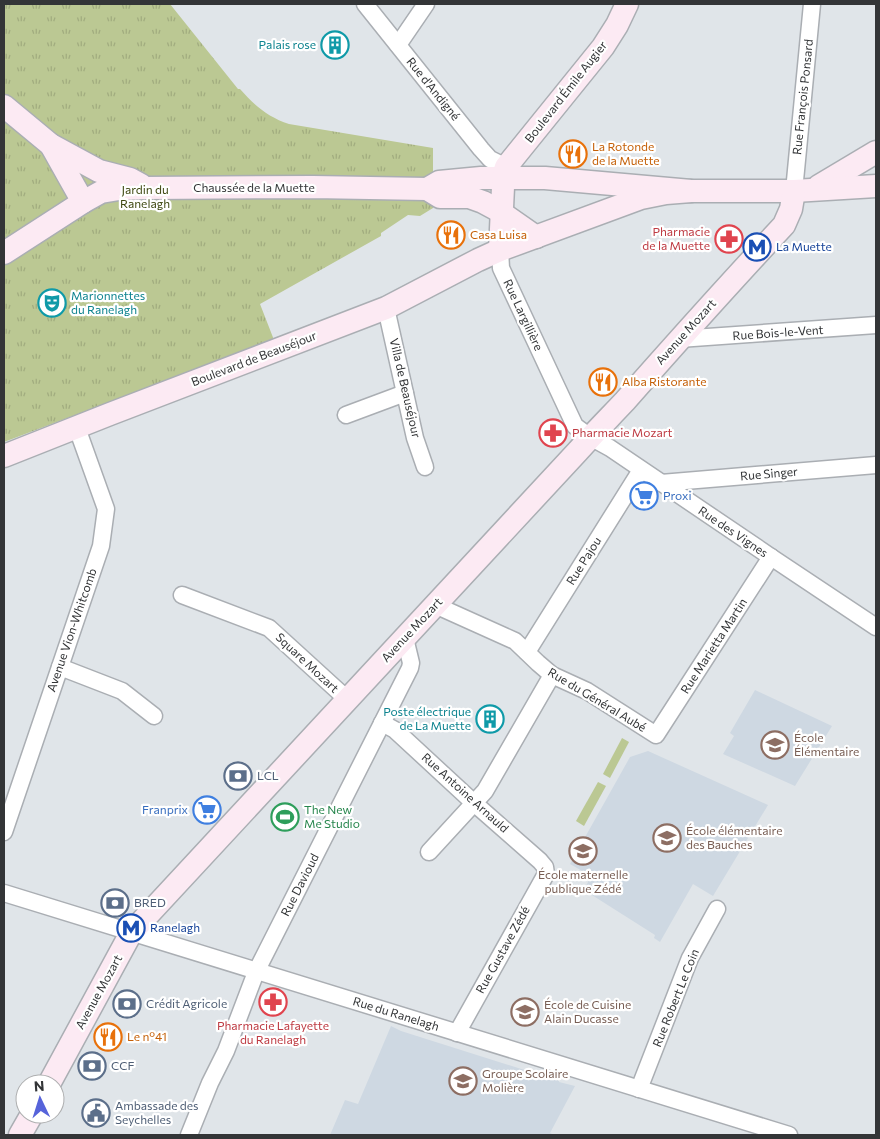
<svg xmlns="http://www.w3.org/2000/svg" width="880" height="1139" viewBox="0 0 880 1139" font-family="Commissioner,sans-serif">
	<style>
		.built { fill: #ced8e2 }
		.grass { fill: #bbc893 }
		.park { fill: url(#park-tufts) }
		.lines { fill: none; stroke-linecap: round; stroke-linejoin: round }
		.street-casing { stroke: #aaaeb3; stroke-width: 19 }
		.secondary-casing { stroke: #aaaeb3; stroke-width: 25 }
		.street { stroke: #fff; stroke-width: 16 }
		.secondary { stroke: #fceaf3; stroke-width: 22 }
		.labels { text-anchor: middle; stroke-width: 4.5; stroke-linejoin: round; paint-order: stroke }
		.culture-label { font-size: 12px; fill: #0d838f; stroke: #fff; text-anchor: end }
		.street-label { font-size: 12px; fill: #333537; stroke: #fff }
		.food-label { font-size: 12px; fill: #c56008; stroke: #fff; text-anchor: start }
		.park-label { font-size: 12px; fill: #3d470f; stroke: #fff }
		.health-label { font-size: 12px; fill: #be3a42; stroke: #fff; text-anchor: end }
		.transit-label { font-size: 12px; fill: #164399; stroke: #fff; text-anchor: start }
		.shop-label { font-size: 12px; fill: #366cbe; stroke: #fff; text-anchor: start }
		.education-label { font-size: 12px; fill: #785e54; stroke: #fff; text-anchor: start }
		.service-label { font-size: 12px; fill: #4e5e75; stroke: #fff; text-anchor: start }
		.leisure-label { font-size: 12px; fill: #27864d; stroke: #fff; text-anchor: start }
	</style>
	<defs>
		<pattern id="park-tufts" width="24" height="20" patternUnits="userSpaceOnUse" patternTransform="scale(1.25)"><rect width="24" height="20" fill="#bbc893"/><path d="M3 7l-1-3M5 7V3M7 7l1-3M15 17l-1-3M17 17v-4M19 17l1-3" fill="none" stroke="#a1ac7f"/></pattern>
	</defs>
	<rect width="100%" height="100%" fill="#e0e5e9"/>
	<g class="built">
		<polygon points="755,690 832,726 795,786 723,754 734,736 730,733"/>
		<polygon points="648,751 768,805 713,896 693,884 660,942 654,938 655,935 584,890 591,876 570,864 630,757"/>
		<polygon points="391,1026 401,1031 559,1081 559,1082 575,1086 550,1133 554,1135 330,1135 345,1100 358,1104"/>
	</g>
	<g class="grass">
		<polygon points="622,738 629,742 610,778 603,774"/>
		<polygon points="598,782 606,786 584,826 576,821"/>
	</g>
	<path class="park" d="M4,4h166l68,85h2c14,16 28,28 49,35l144,24v60l-13,8 -12,-1 -27,18v3l-121,68 14,36 -270,102z"/>
	<g class="lines">
		<g class="street-casing">
			<g id="street">
				<polyline points="365,4 481,149 490,159 506,167"/>
				<polyline points="398,45 426,4"/>
				<polyline points="794,191 812,4"/>
				<polyline points="500,250 501,268 575,426 590,437 610,448 771,557 876,627"/>
				<polyline points="386,308 415,438 425,467"/>
				<polyline points="679,339 876,325"/>
				<polyline points="346,415 405,393"/>
				<polyline points="661,483 876,465"/>
				<polyline points="182,595 269,628 348,700"/>
				<polyline points="435,605 515,641 538,663 552,675 587,691 656,735 771,557"/>
				<polyline points="527,652 641,470"/>
				<polyline points="60,667 122,691 154,716"/>
				<polyline points="382,723 395,730 474,803 540,861 545,867 546,874 457,1033"/>
				<polyline points="4,832 101,546 106,509 77,428"/>
				<polyline points="429,852 485,791 552,675"/>
				<polyline points="4,893 789,1135"/>
				<polyline points="639,1089 690,958 717,909"/>
				<polyline points="189,1135 210,1083 226,1051 256,972 410,668 411,663 405,638"/>
			</g>
		</g>
		<g class="secondary-casing">
			<g id="secondary">
				<polyline points="4,106 51,145 99,171 130,179 141,185"/>
				<polyline points="51,145 83,202"/>
				<polyline points="819,186 876,152"/>
				<polyline points="427,189 439,182 481,178 545,178 691,191 794,191 876,186"/>
				<polyline points="500,250 503,187 505,170 506,167 603,47 617,25 627,4"/>
				<polyline points="4,253 83,202 101,192 119,189 146,188 313,187 427,189 440,197 469,197 483,202 496,209 536,237"/>
				<polyline points="4,456 110,414 386,308 478,260 500,250 641,198 666,193 691,191"/>
				<path d="M49,1084l82,-151 447,-482c15,-17 31,-33 47,-50 52,-59 105,-118 159,-176l7,-16 3,-18"/>
				<polyline points="20,1135 32,1114"/>
			</g>
		</g>
		<use href="#street" class="street"/>
		<use href="#secondary" class="secondary"/>
	</g>
	<defs>
		<g id="building-ring" transform="scale(1.4375)"><circle r="9.5" fill="#fff" stroke="#0f9aa8" stroke-width="1.5"/><path d="M-4-6H4V6H1V3H-1V6H-4ZM-2.5-4.3h1.7v1.8h-1.7ZM.8-4.3h1.7v1.8H.8ZM-2.5-1h1.7V.8h-1.7ZM.8-1h1.7V.8H.8Z" fill="#0f9aa8"/></g>
		<g id="restaurant-ring" transform="scale(1.4375)"><circle r="9.5" fill="#fff" stroke="#e8710a" stroke-width="1.5"/><path d="M-5-6h1v4h1v-4h1v4h1v-4h1v5L-1.5 .5V6h-2V.5L-5-1ZM5-6V6H3V1.5H1.5Q1.5-4 5-6Z" fill="#e8710a"/></g>
		<g id="pharmacy-ring" transform="scale(1.4375)"><circle r="9.5" fill="#fff" stroke="#e0444e" stroke-width="1.5"/><path d="M-2-6h4v4h4v4h-4v4h-4v-4h-4v-4h4Z" fill="#e0444e"/></g>
		<g id="metro-ring" transform="scale(1.4375)"><circle r="9.5" fill="#fff" stroke="#1a4fb4" stroke-width="1.5"/><path d="M-5.5 5V-5H-3L0 0L3-5H5.5V5H3V-.5L0 4L-3-.5V5Z" fill="#1a4fb4"/></g>
		<g id="theatre-ring" transform="scale(1.4375)"><circle r="9.5" fill="#fff" stroke="#0f9aa8" stroke-width="1.5"/><path d="M-5-5.5Q0-4 5-5.5V0Q5 5 0 6Q-5 5-5 0ZM-3.3-2.5H-1v1.5H-3.3ZM1-2.5H3.3v1.5H1ZM-2.8 1Q0 5.5 2.8 1Z" fill="#0f9aa8"/></g>
		<g id="supermarket-ring" transform="scale(1.4375)"><circle r="9.5" fill="#fff" stroke="#3f7fe0" stroke-width="1.5"/><path d="M-6-5.5h2.5l.6 2H6L4.5 2H-2.5L-4.4-4H-6ZM-1.5 3.2a1.3 1.3 0 1 0 .1 0ZM3 3.2a1.3 1.3 0 1 0 .1 0Z" fill="#3f7fe0"/></g>
		<g id="school-ring" transform="scale(1.4375)"><circle r="9.5" fill="#fff" stroke="#8d6e63" stroke-width="1.5"/><path d="M0-5L7-2L0 1L-7-2ZM-4 1L0 2.5L4 1V4Q0 6-4 4Z" fill="#8d6e63"/></g>
		<g id="bank-ring" transform="scale(1.4375)"><circle r="9.5" fill="#fff" stroke="#5c6f8a" stroke-width="1.5"/><path d="M-6-4H6V4H-6ZM0-2.3a2.3 2.3 0 1 0 0 4.6a2.3 2.3 0 1 0 0-4.6Z" fill="#5c6f8a"/></g>
		<g id="stadium-ring" transform="scale(1.4375)"><circle r="9.5" fill="#fff" stroke="#2e9e5b" stroke-width="1.5"/><path d="M0-5a6.5 5 0 1 0 0 10a6.5 5 0 1 0 0-10ZM-3.5-1.8h7v3.6h-7Z" fill="#2e9e5b"/></g>
		<g id="university-ring" transform="scale(1.4375)"><circle r="9.5" fill="#fff" stroke="#8d6e63" stroke-width="1.5"/><path d="M0-5L7-2L0 1L-7-2ZM-4 1L0 2.5L4 1V4Q0 6-4 4Z" fill="#8d6e63"/></g>
		<g id="civic-ring" transform="scale(1.4375)"><circle r="9.5" fill="#fff" stroke="#5c6f8a" stroke-width="1.5"/><path d="M-.6-6.5H3V-4.5H.6V-3L4-1V1h2V6H-6V1h2V-1L-.6-3ZM-1.2 2.5V6h2.4V2.5Z" fill="#5c6f8a"/></g>
	</defs>
	<g fill-rule="evenodd">
		<use href="#building-ring" x="335" y="45"/>
		<use href="#restaurant-ring" x="573" y="154"/>
		<use href="#restaurant-ring" x="451" y="235"/>
		<use href="#pharmacy-ring" x="729" y="239"/>
		<use href="#metro-ring" x="757" y="247"/>
		<use href="#theatre-ring" x="52" y="303"/>
		<use href="#restaurant-ring" x="603" y="382"/>
		<use href="#pharmacy-ring" x="553" y="433"/>
		<use href="#supermarket-ring" x="644" y="496"/>
		<use href="#building-ring" x="490" y="719"/>
		<use href="#school-ring" x="775" y="745"/>
		<use href="#bank-ring" x="238" y="776"/>
		<use href="#supermarket-ring" x="207" y="810"/>
		<use href="#stadium-ring" x="285" y="817"/>
		<use href="#school-ring" x="667" y="838"/>
		<use href="#school-ring" x="583" y="851"/>
		<use href="#bank-ring" x="115" y="903"/>
		<use href="#metro-ring" x="131" y="928"/>
		<use href="#pharmacy-ring" x="273" y="1002"/>
		<use href="#bank-ring" x="127" y="1004"/>
		<use href="#university-ring" x="525" y="1012"/>
		<use href="#restaurant-ring" x="108" y="1037"/>
		<use href="#bank-ring" x="92" y="1066"/>
		<use href="#school-ring" x="463" y="1081"/>
		<use href="#civic-ring" x="96" y="1113"/>
	</g>
	<g class="labels">
		<g class="culture-label">
			<text x="316" y="49">Palais rose</text>
			<text x="71" y="300" text-anchor="start">Marionnettes<tspan x="71" dy="14">du Ranelagh</tspan></text>
			<text x="471" y="716">Poste électrique<tspan x="471" dy="14">de La Muette</tspan></text>
		</g>
		<g class="street-label">
			<text transform="translate(433 89) rotate(51)" y="4">Rue d'Andigné</text>
			<text transform="translate(566 92) rotate(-52)" y="4">Boulevard Émile Augier</text>
			<text transform="translate(803 97) rotate(-84)" y="4">Rue François Ponsard</text>
			<text x="254" y="192">Chaussée de la Muette</text>
			<text transform="translate(523 315) rotate(65)" y="4">Rue Largillière</text>
			<text transform="translate(686 332) rotate(-48)" y="4">Avenue Mozart</text>
			<text transform="translate(778 333) rotate(-4)" y="4">Rue Bois-le-Vent</text>
			<text transform="translate(254 359) rotate(-21)" y="4">Boulevard de Beauséjour</text>
			<text transform="translate(405 388) rotate(77)" y="4">Villa de Beauséjour</text>
			<text transform="translate(769 474) rotate(-5)" y="4">Rue Singer</text>
			<text transform="translate(733 532) rotate(34)" y="4">Rue des Vignes</text>
			<text transform="translate(584 561) rotate(-58)" y="4">Rue Pajou</text>
			<text transform="translate(72 630) rotate(-71)" y="4">Avenue Vion-Whitcomb</text>
			<text transform="translate(412 630) rotate(-47)" y="4">Avenue Mozart</text>
			<text transform="translate(714 646) rotate(-57)" y="4">Rue Marietta Martin</text>
			<text transform="translate(307 663) rotate(43)" y="4">Square Mozart</text>
			<text transform="translate(597 700) rotate(31)" y="4">Rue du Général Aubé</text>
			<text transform="translate(465 793) rotate(42)" y="4">Rue Antoine Arnauld</text>
			<text transform="translate(300 885) rotate(-63)" y="4">Rue Davioud</text>
			<text transform="translate(503 950) rotate(-61)" y="4">Rue Gustave Zédé</text>
			<text transform="translate(99 992) rotate(-61)" y="4">Avenue Mozart</text>
			<text transform="translate(676 998) rotate(-68)" y="4">Rue Robert Le Coin</text>
			<text transform="translate(396 1014) rotate(17)" y="4">Rue du Ranelagh</text>
		</g>
		<g class="food-label">
			<text x="592" y="151">La Rotonde<tspan x="592" dy="14">de la Muette</tspan></text>
			<text x="470" y="239">Casa Luisa</text>
			<text x="622" y="386">Alba Ristorante</text>
			<text x="127" y="1041">Le n°41</text>
		</g>
		<g class="park-label">
			<text x="145" y="194">Jardin du<tspan x="145" dy="14">Ranelagh</tspan></text>
		</g>
		<g class="health-label">
			<text x="710" y="236">Pharmacie<tspan x="710" dy="14">de la Muette</tspan></text>
			<text x="572" y="437" text-anchor="start">Pharmacie Mozart</text>
			<text x="273" y="1030" text-anchor="middle">Pharmacie Lafayette<tspan x="273" dy="14">du Ranelagh</tspan></text>
		</g>
		<g class="transit-label">
			<text x="776" y="251">La Muette</text>
			<text x="150" y="932">Ranelagh</text>
		</g>
		<g class="shop-label">
			<text x="663" y="500">Proxi</text>
			<text x="188" y="814" text-anchor="end">Franprix</text>
		</g>
		<g class="education-label">
			<text x="794" y="742">École<tspan x="794" dy="14">Élémentaire</tspan></text>
			<text x="686" y="835">École élémentaire<tspan x="686" dy="14">des Bauches</tspan></text>
			<text x="583" y="879" text-anchor="middle">École maternelle<tspan x="583" dy="14">publique Zédé</tspan></text>
			<text x="544" y="1009">École de Cuisine<tspan x="544" dy="14">Alain Ducasse</tspan></text>
			<text x="482" y="1078">Groupe Scolaire<tspan x="482" dy="14">Molière</tspan></text>
		</g>
		<g class="service-label">
			<text x="257" y="780">LCL</text>
			<text x="134" y="907">BRED</text>
			<text x="146" y="1008">Crédit Agricole</text>
			<text x="111" y="1070">CCF</text>
			<text x="115" y="1110">Ambassade des<tspan x="115" dy="14">Seychelles</tspan></text>
		</g>
		<g class="leisure-label">
			<text x="304" y="814">The New<tspan x="304" dy="14">Me Studio</tspan></text>
		</g>
	</g>
	<rect width="880" height="1139" fill="none" stroke="#333537" stroke-width="10"/>
	<g transform="translate(40 1099) rotate(356)"><circle r="24" fill="#ffffff" stroke="#adaeaf"/>
	<path d="M0-4L9 19L0 12L-9 19Z" fill="#5663da"/>
	<text y="-8" font-size="14" font-weight="bold" text-anchor="middle" fill="#333537">N</text>
	</g>
</svg>
